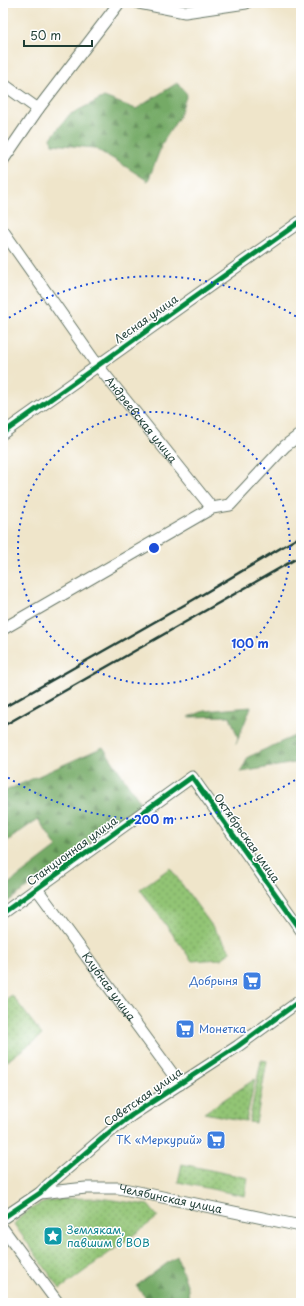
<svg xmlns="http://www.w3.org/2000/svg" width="304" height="1306" viewBox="0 0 304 1306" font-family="'Playpen Sans',sans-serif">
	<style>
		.green { fill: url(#green-dots); stroke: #588054 }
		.forest { fill: url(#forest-firs); stroke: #4a744d }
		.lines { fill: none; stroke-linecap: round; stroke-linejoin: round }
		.minor-casing { stroke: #687868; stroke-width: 13 }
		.minor { stroke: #fff; stroke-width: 11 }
		.rail { stroke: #1f3d34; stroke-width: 2.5 }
		.cycleway-casing { stroke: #fff; stroke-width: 8 }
		.cycleway { stroke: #00873e; stroke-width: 5 }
		.ring { fill: none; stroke: #1d4ed8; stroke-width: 2; stroke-dasharray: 2 4 }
		.labels { text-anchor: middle; stroke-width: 3; stroke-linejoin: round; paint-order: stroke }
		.street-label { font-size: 11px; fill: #1f3d34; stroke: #fff }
		.shop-label { font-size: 11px; fill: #366cbe; stroke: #fff; text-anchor: end }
		.culture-label { font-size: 11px; fill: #0d838f; stroke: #fff; text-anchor: start }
		.centre { fill: #1d4ed8; stroke: #fff; stroke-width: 2 }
		.ring-label { font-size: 12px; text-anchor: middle; font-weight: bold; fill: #1d4ed8; stroke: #fff; stroke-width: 3; stroke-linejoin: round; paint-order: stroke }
	</style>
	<defs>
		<pattern id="green-dots" width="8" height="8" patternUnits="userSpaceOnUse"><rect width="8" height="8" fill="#92c474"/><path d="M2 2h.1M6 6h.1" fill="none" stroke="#77a060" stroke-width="1.8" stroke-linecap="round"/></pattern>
		<pattern id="forest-firs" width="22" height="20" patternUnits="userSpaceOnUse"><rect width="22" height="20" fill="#75aa66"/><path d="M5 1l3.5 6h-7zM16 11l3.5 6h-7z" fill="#5f8c55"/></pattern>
	</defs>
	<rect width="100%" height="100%" fill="#fff"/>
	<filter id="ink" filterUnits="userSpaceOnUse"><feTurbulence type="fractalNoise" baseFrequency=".025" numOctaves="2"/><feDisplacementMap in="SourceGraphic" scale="8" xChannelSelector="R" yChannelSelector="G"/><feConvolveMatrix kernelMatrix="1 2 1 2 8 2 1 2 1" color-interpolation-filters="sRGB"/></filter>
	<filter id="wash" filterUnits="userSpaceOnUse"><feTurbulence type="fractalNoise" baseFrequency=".012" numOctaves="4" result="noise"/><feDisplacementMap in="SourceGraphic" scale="16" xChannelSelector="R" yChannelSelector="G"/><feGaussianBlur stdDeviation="0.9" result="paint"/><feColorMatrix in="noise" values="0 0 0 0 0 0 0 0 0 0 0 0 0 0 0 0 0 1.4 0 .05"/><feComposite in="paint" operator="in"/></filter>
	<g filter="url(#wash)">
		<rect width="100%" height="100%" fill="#efe5ca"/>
		<g class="green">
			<polygon points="170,868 231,952 221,959 192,961 140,889"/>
			<polygon points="12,995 42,1035 3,1064 3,1001"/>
			<polygon points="261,1060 267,1061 256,1123 249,1122"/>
			<polygon points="255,1079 246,1121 204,1113"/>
			<polygon points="182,1164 248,1178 245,1196 178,1182"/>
			<path d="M99,1198l49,7 10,12 -98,72 -46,-65c25,-29 50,-25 85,-26z"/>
		</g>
		<g class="forest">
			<polygon points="177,83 187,94 179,117 163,142 148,181 117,161 94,148 52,144 51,138 69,115 104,97 136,109"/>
			<polygon points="251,707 236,744 238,738 230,716 189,717 204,711"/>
			<polygon points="301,733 301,762 241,772 248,757"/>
			<polygon points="103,747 142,805 6,903 3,900 3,888 57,847 38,819 3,844 3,792"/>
			<polygon points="177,1256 188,1288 189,1303 150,1303 136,1286"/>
		</g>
	</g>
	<g filter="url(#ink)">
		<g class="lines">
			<g class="minor-casing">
				<g id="minor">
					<polyline points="139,3 185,12 246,3"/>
					<polyline points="3,84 38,109"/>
					<polyline points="3,160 38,109 119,3"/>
					<path id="s1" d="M3,231l95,135 114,142"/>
					<polyline points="3,433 301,221"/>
					<polyline points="3,629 212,508 230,505 285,446 301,434"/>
					<path id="s2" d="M37,889l143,195"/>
					<polyline points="3,913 192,777 301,930"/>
					<path id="s3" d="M40,1193l46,-5h33l182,38"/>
					<polyline points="3,1218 40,1193 48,1185 111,1131 132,1115 238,1046 301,1000"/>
					<polyline points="3,1229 58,1303"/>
				</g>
			</g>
			<use href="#minor" class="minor"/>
			<g class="rail">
				<polyline points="3,708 193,600 301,536"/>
				<polyline points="3,726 301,556"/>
			</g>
			<g class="cycleway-casing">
				<g id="cycleway">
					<polyline points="3,433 301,221"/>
					<polyline points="3,913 192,777 301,930"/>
					<polyline points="3,1218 40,1193 48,1185 111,1131 132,1115 238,1046 301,1000"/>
				</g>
			</g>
			<use href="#cycleway" class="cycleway"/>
		</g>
	</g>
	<g class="ring">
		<circle cx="154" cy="548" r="136"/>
		<path d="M300 777A272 272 0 0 1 4 775M4 321A272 272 0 0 1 300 319"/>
	</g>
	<defs>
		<g id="supermarket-square" transform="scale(1)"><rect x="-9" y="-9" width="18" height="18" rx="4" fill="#3f7fe0" stroke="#fff"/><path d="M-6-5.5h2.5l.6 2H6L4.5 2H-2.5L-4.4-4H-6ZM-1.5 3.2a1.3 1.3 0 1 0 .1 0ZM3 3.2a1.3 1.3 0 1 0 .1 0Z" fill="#fff"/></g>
		<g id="sight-square" transform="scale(1)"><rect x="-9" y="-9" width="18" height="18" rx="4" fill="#0f9aa8" stroke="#fff"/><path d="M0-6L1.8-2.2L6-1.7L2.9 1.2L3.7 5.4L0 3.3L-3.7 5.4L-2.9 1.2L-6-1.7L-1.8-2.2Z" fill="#fff"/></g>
	</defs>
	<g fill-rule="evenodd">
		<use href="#supermarket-square" x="252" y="981"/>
		<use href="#supermarket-square" x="185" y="1029"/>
		<use href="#supermarket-square" x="216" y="1140"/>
		<use href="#sight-square" x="53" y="1236"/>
	</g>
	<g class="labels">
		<g class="street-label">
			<text transform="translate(146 319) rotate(-35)" y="4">Лесная улица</text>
			<text dy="4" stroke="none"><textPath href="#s1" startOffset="234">Андреевская улица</textPath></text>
			<text transform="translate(247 838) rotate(55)" y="4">Октябрьская улица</text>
			<text transform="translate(72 851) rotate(-36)" y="4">Станционная улица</text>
			<text dy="4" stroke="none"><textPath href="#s2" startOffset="121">Клубная улица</textPath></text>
			<text transform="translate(143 1097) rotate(-35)" y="4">Советская улица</text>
			<text dy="4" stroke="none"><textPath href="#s3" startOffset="132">Челябинская улица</textPath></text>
		</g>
		<g class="shop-label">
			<text x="238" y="985">Добрыня</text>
			<text x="199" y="1033" text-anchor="start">Монетка</text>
			<text x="202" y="1144">ТК «Меркурий»</text>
		</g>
		<g class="culture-label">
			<text x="67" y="1234">Землякам,<tspan x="67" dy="13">павшим в ВОВ</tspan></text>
		</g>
	</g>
	<circle cx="154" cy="548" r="6" class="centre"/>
	<g class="ring-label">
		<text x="250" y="648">100 m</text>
		<text x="154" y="824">200 m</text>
	</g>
	<rect width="304" height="1306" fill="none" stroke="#fff" stroke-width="16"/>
	<path d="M24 40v6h68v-6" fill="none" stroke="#1f3d34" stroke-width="2"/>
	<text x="30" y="40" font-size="12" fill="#1f3d34" stroke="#ffffff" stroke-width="3" paint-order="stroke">50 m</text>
</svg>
